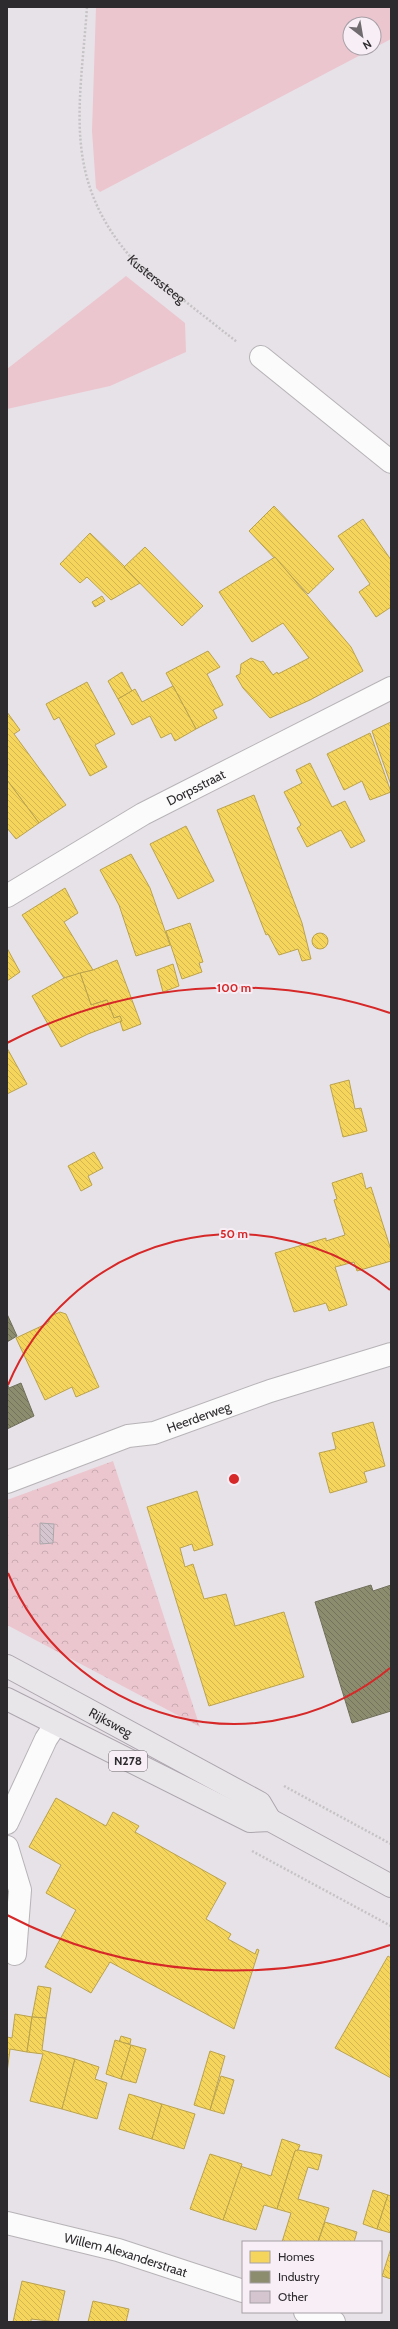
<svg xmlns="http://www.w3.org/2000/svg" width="398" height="2329" viewBox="0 0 398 2329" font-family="Cabin,sans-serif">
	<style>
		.grass { fill: #ebc6cf; fill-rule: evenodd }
		.forest { fill: url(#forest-crowns) }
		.homes { fill: url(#homes-back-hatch); stroke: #baa24e }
		.industry { fill: url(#industry-back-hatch); stroke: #706f5b }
		.building { fill: url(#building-back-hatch); stroke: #aba7aa }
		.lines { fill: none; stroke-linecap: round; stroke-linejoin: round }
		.minor-casing { stroke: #b7b3b7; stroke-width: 24 }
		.major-casing { stroke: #aca5ae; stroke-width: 24 }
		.path { stroke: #c5c3c5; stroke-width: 2.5; stroke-dasharray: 2 2; stroke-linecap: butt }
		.minor { stroke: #fbfbfb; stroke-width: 22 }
		.major { stroke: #e9e6ea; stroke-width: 22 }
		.ring { fill: none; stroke: #d62828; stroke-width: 2 }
		.labels { text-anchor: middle; stroke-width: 4; stroke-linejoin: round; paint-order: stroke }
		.shield { fill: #f7eef6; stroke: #6a666a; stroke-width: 1 }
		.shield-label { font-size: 12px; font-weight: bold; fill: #2e2b2e }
		.street-label { font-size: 13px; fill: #2e2b2e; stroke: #f7eef6 }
		.centre { fill: #d62828; stroke: #f7eef6; stroke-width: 2 }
		.ring-label { font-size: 12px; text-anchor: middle; font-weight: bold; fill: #d62828; stroke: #f7eef6; stroke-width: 4; stroke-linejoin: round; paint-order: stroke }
	</style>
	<defs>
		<pattern id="forest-crowns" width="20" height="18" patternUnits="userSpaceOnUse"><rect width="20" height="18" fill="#ebc6cf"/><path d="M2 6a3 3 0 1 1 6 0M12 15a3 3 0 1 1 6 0" fill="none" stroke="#caaab2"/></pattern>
		<pattern id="homes-back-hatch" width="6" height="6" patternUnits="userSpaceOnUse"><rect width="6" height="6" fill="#f6d55c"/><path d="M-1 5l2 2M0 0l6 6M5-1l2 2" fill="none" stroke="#d3b750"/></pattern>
		<pattern id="industry-back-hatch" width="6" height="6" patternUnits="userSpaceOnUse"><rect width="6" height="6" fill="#8c8c6e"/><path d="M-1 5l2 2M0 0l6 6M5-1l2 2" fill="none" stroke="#73735b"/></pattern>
		<pattern id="building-back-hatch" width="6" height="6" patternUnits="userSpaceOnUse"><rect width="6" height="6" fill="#d5c5ce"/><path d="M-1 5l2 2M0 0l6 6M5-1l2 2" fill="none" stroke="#b7a9b1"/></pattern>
	</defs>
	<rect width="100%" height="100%" fill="#e7e2e7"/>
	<g class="grass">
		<path d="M96,7h295v32l-291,153 -4,-4 -4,-57zM350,24h24v24h-24z"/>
		<polygon points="126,276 185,323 186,352 110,386 7,409 7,369"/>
	</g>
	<polygon class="forest" points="113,1461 200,1727 7,1625 7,1500"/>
	<g class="homes">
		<polygon points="274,506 334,569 308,594 249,531"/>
		<polygon points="363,519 391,560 391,607 376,617 359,592 370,584 338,536"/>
		<polygon points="90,533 125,567 140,583 111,600 87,577 80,583 60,564"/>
		<polygon points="145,547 203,606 182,626 124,567"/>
		<polygon points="275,557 351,647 363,671 310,700 270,718 243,688 236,676 240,674 241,664 251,658 261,662 263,661 273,675 277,672 278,674 309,658 283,623 252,642 219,592"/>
		<polygon points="102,596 105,601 95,607 92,602"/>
		<polygon points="208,651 220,667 207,674 223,705 213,710 217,718 196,729 166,673"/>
		<polygon points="122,672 132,691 118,699 108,681"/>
		<polygon points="87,682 115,734 95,745 107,767 90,776 59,717 54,720 46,704"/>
		<polygon points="173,686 196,729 175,741 171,733 161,738 150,716 132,725 118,699 135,689 142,702"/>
		<polygon points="7,712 20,730 14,734 66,805 39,823 7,780"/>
		<polygon points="391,722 391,785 372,731"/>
		<polygon points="370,733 391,792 370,800 362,781 344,790 327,754"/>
		<polygon points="310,763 332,807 345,801 365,841 351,848 341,830 307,847 297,828 301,825 284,792 302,783 296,770"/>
		<polygon points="7,780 39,823 16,839 7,828"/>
		<polygon points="254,795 302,923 311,959 302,961 298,949 279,955 268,934 266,935 217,810"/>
		<polygon points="186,826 214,881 178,899 150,844"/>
		<polygon points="131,854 150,888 170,945 136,956 119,905 100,870"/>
		<polygon points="65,888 78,913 64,922 93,970 64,978 22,915"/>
		<polygon points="190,923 203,962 199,963 202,972 182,979 166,931"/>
		<circle cx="320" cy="941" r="8"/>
		<polygon points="7,948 20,972 7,981"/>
		<polygon points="117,960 141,1024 123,1031 120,1021 122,1021 120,1016 114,1018 107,1000 91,1005 80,973 93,970"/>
		<polygon points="173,964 179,986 163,992 157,970"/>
		<polygon points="80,973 91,1005 107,1000 114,1018 120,1016 122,1021 88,1034 61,1047 32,996 64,978"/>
		<polygon points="7,1048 27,1084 7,1094"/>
		<polygon points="349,1080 355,1109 361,1108 367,1131 343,1137 330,1085"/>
		<polygon points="94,1152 103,1168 88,1176 92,1185 81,1191 68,1166"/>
		<polygon points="362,1173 366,1189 371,1187 391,1250 391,1261 357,1271 354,1262 335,1267 347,1305 329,1311 326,1303 294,1312 275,1253 326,1238 326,1241 345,1235 334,1200 337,1199 332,1183"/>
		<polygon points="60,1312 66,1314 99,1387 76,1397 72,1387 45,1400 16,1338 48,1323 51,1316"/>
		<polygon points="373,1422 385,1466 364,1472 367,1482 330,1493 319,1453 336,1449 332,1433"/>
		<polygon points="197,1491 213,1545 194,1551 192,1544 180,1548 185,1567 193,1564 204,1599 226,1594 235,1626 284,1612 304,1677 209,1706 147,1507"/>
		<polygon points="56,1798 106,1826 113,1812 139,1826 135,1832 226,1883 206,1919 231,1934 228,1939 255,1954 257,1949 259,1950 234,2029 110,1962 91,1993 45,1967 76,1910 46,1893 61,1865 29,1847"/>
		<polygon points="388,1956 391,1958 391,2078 335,2048"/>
		<polygon points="38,1986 51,1988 46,2018 32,2017"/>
		<polygon points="15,2014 32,2017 27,2052 10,2049 7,2073 7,2037 12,2038"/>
		<polygon points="32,2017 46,2018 42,2050 75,2059 62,2109 30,2101 43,2054 27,2052"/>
		<polygon points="121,2036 131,2039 130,2044 119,2042"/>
		<polygon points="115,2040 131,2045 121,2079 106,2074"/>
		<polygon points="131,2045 146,2049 136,2083 121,2079"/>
		<polygon points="210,2051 225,2056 210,2110 194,2105"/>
		<polygon points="75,2059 99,2067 95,2079 107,2083 97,2119 62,2109"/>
		<polygon points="221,2076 234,2080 224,2114 210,2110"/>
		<polygon points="129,2094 162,2104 152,2139 119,2129"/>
		<polygon points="162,2104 195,2114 184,2149 152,2139"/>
		<polygon points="282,2139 300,2145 298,2150 295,2151 277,2209 264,2205 256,2230 223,2220 240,2166 271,2176"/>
		<polygon points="298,2150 322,2155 318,2170 308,2167 298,2199 329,2208 318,2242 282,2242 291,2213 277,2209 295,2151"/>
		<polygon points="210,2154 242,2164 223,2220 190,2209"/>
		<polygon points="373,2190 388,2195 377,2229 363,2224"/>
		<polygon points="388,2195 391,2196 391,2233 377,2229"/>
		<polygon points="325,2222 357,2232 354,2242 318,2242"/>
		<polygon points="391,2248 391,2279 382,2276"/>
		<polygon points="22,2281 65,2291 58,2322 31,2319 31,2322 13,2322"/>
		<polygon points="93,2301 129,2309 126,2322 88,2322"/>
	</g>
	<g class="industry">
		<polygon points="7,1314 17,1336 7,1342"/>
		<polygon points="7,1383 9,1388 21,1383 34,1416 7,1429"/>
		<polygon points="371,1585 373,1591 391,1585 391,1711 352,1723 315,1602"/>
	</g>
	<polygon class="building" points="40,1523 54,1524 53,1543 40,1544"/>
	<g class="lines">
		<g class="minor-casing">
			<g id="minor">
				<polyline points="261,357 391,462"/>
				<path id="s2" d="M7,896l136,-82 248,-126"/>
				<path id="s3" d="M7,1482l121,-46 26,-3 116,-42 121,-37"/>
				<polyline points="7,1823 46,1739 56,1724"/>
				<polyline points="7,1847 20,1890 15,1954"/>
				<path id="s4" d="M7,2223l111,27 125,41"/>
				<polyline points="305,2312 334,2322"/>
			</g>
		</g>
		<g class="major-casing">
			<g id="major">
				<path id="s5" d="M7,1666l253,137 10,17"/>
				<polyline points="7,1699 250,1821 270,1820 391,1886"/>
			</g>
		</g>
		<g class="path">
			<path id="s1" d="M87,7c-7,101 -26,173 48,255l102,80"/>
			<polyline points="284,1786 391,1844"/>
			<polyline points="252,1851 391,1926"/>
		</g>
		<use href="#minor" class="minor"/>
		<use href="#major" class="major"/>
	</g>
	<g class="ring">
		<path d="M390 1668A245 245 0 0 1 8 1573M8 1385A245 245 0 0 1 390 1290"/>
		<path d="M390 1945A491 491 0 0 1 7 1915M7 1043A491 491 0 0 1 390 1013"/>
	</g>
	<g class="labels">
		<rect class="shield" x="109" y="1751" width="38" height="20" rx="3"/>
		<g class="shield-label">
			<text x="128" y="1765">N278</text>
		</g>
		<g class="street-label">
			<text dy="5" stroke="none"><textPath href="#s1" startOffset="297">Kusterssteeg</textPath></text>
			<text dy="5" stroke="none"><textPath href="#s2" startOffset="218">Dorpsstraat</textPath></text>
			<text dy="5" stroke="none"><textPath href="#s3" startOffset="203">Heerderweg</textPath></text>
			<text dy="5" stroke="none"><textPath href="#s5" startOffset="118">Rijksweg</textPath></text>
			<text dy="5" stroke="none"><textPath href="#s4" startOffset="123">Willem Alexanderstraat</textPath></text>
		</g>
	</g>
	<circle cx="234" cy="1479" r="6" class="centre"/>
	<g class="ring-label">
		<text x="234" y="992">100 m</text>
		<text x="234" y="1238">50 m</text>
	</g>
	<rect width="398" height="2329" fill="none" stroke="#2e2b2e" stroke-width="16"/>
	<rect x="242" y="2241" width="140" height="72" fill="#f7eef6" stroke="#a7a0a6"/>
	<rect x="250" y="2251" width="20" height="12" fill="#f6d55c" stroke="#a7a0a6"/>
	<text x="278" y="2261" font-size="12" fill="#2e2b2e">Homes</text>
	<rect x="250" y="2271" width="20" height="12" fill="#8c8c6e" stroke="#a7a0a6"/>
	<text x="278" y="2281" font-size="12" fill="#2e2b2e">Industry</text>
	<rect x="250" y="2291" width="20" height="12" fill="#d5c5ce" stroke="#a7a0a6"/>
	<text x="278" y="2301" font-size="12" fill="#2e2b2e">Other</text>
	<g transform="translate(362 36) rotate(149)"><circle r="19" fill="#f7eef6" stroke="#a7a0a6"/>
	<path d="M0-3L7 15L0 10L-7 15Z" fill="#6f6b6f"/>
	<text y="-6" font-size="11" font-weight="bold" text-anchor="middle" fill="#2e2b2e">N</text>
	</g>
</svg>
